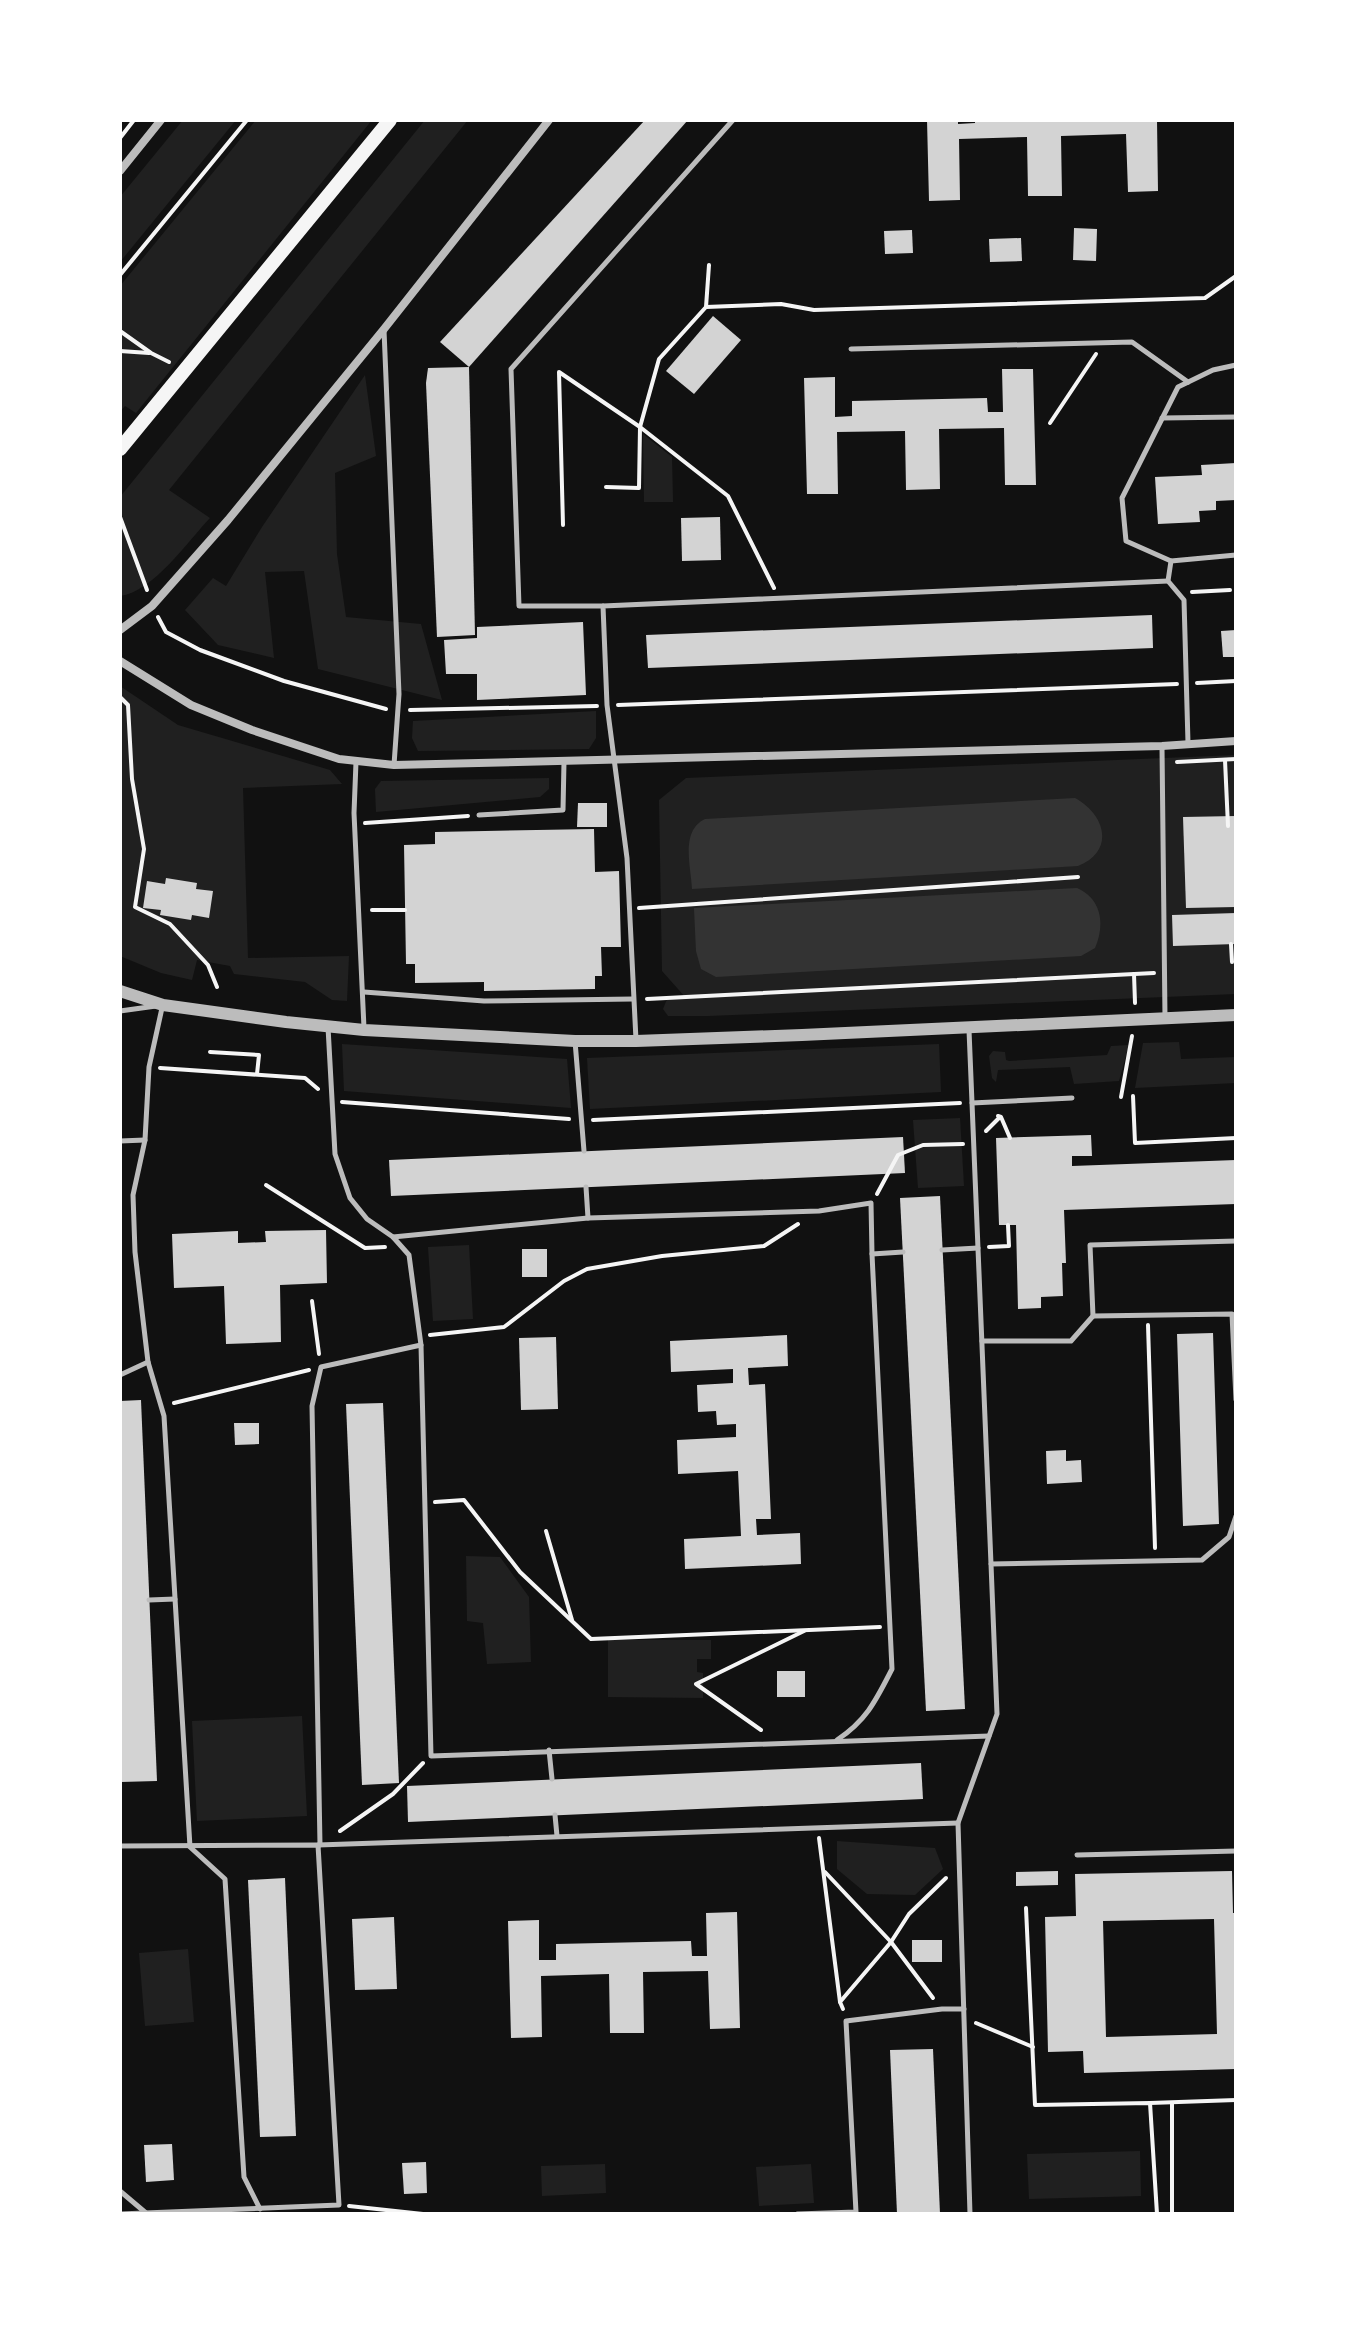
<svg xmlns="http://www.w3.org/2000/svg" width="1356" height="2334" viewBox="0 0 1356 2334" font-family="'Open Sans',sans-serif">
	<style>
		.green { fill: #202020 }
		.water { fill: #333 }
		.building { fill: #d3d3d3; fill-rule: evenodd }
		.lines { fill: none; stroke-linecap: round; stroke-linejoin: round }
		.path { stroke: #f5f5f5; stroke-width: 4 }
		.service { stroke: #bcbcbc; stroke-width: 5 }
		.minor { stroke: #bcbcbc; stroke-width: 8 }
		.tertiary { stroke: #bcbcbc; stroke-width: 12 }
		.secondary { stroke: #f5f5f5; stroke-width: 14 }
	</style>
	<rect width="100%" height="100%" fill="#111"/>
	<g class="green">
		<polygon points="183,120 236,120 120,262 120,197"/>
		<polygon points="256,120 372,120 136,413 125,406 120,412 120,286"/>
		<path d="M425,120h43l-299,370 41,28c-22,23 -57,74 -90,78v-99z"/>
		<polygon points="365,375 376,456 335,473 337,554 346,617 421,624 442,700 318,669 304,571 265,572 274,658 218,645 185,610 213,578 226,586 262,527"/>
		<polygon points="643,434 672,457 673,502 644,502"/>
		<polygon points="120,686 178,725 330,770 342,784 243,788 248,958 349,956 347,1001 332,1000 305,982 234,974 230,966 197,960 192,980 161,973 120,956"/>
		<polygon points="596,711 596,738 589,749 418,751 412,738 413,721"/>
		<polygon points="1236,755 1236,994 708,1016 668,1016 663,1009 667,999 686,998 662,971 659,800 686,778"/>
		<polygon points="549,778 549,789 540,797 376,812 375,789 381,781"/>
		<polygon points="1179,1042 1181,1059 1236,1057 1236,1083 1135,1088 1143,1043"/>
		<polygon points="342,1044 567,1059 571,1108 344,1091"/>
		<polygon points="939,1044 941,1092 590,1109 587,1058"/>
		<polygon points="1129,1045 1119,1081 1074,1084 1070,1067 998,1070 996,1082 992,1078 989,1056 993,1051 1005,1052 1006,1060 1009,1061 1107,1055 1111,1046"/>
		<polygon points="960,1118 964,1186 918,1188 913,1120"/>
		<polygon points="469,1245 473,1319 433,1321 428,1247"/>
		<polygon points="466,1556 500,1557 529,1597 531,1662 487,1664 483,1623 467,1621"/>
		<polygon points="608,1640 711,1640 711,1659 697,1659 697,1672 703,1673 703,1698 608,1697"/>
		<polygon points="302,1716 307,1816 197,1821 192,1721"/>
		<polygon points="837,1841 935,1848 943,1869 915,1895 867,1894 837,1869"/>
		<polygon points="188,1949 194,2022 145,2026 139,1953"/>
		<polygon points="1140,2151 1141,2196 1029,2199 1027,2154"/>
		<polygon points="605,2164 606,2193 542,2196 541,2166"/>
		<polygon points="811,2164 814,2203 759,2206 756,2167"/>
	</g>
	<g class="water">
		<path d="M1075,798c31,17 40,53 3,68l-386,23c-1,-23 -12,-58 13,-70z"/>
		<path d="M1077,888c25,11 28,37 18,60l-14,8 -365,21 -15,-8 -5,-18 -2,-43z"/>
	</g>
	<g class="building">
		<polygon points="645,120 688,120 469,367 440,342"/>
		<polygon points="927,120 958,120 958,124 975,123 975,120 1157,120 1158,191 1128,192 1126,134 1061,136 1062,196 1028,196 1027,137 959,139 960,200 929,201"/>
		<polygon points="1074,228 1097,229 1096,261 1073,260"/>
		<polygon points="912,230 913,253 885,254 884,231"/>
		<polygon points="1021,238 1022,261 990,262 989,239"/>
		<polygon points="713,316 741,340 694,394 666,371"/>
		<polygon points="469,367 475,635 437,637 426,383 428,368"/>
		<polygon points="1002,369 1033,369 1036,485 1005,485 1004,428 939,429 940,489 906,490 905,431 837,432 838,494 807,494 804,378 835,377 835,417 852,416 852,401 987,398 988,412 1003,412"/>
		<polygon points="1236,463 1236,500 1216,501 1216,510 1199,511 1200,522 1158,524 1155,477 1202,475 1201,465"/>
		<polygon points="720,517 721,560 682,561 681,518"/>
		<polygon points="1152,615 1153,648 648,668 646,635"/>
		<polygon points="583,622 586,695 477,700 477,674 446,674 444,640 477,638 477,627"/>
		<polygon points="1236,630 1236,657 1223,657 1221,631"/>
		<polygon points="578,803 607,803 607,827 577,827"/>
		<polygon points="1236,816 1236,907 1186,908 1183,817"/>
		<polygon points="594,829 595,872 619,871 621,947 601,947 602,976 595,976 595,989 484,991 484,982 415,983 415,964 406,964 404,845 435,844 435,832"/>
		<polygon points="166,878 197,883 196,889 213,891 209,918 192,915 191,920 160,915 161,910 143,908 147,881 165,884"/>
		<polygon points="1236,913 1236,944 1173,946 1172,915"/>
		<polygon points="1091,1135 1092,1156 1072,1156 1072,1166 1236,1160 1236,1204 1064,1210 1066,1263 1062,1263 1063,1296 1041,1297 1041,1308 1018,1309 1016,1225 999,1225 996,1138"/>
		<polygon points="903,1137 905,1173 391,1196 389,1160"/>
		<polygon points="940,1196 965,1709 926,1711 900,1198"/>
		<polygon points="326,1230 327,1283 280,1285 281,1342 226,1344 224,1286 174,1288 172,1234 238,1231 238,1243 266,1242 265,1231"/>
		<rect x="522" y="1249" width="25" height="28"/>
		<polygon points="1213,1333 1219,1524 1183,1526 1177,1334"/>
		<polygon points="787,1335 788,1366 748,1368 749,1385 765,1384 771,1519 756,1519 757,1535 800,1533 801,1564 685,1569 684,1539 741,1536 738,1471 678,1474 677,1440 736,1437 736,1424 717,1425 716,1411 698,1412 697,1385 733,1383 733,1369 671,1372 670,1341"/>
		<polygon points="556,1337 558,1409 521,1410 519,1338"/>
		<polygon points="141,1400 157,1781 121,1782 120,1401"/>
		<polygon points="383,1403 399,1783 362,1785 346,1404"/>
		<polygon points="234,1423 259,1423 259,1444 235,1445"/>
		<polygon points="1066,1450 1066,1461 1081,1460 1082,1482 1047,1484 1046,1451"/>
		<rect x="777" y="1671" width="28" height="26"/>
		<polygon points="921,1763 923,1799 408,1822 407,1786"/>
		<polygon points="1058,1871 1058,1885 1016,1886 1016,1872"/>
		<path d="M1232,1871l1,42h3v156l-152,4 -1,-22 -35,1 -3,-135 31,-1 -1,-42zM1214,1919l3,115 -111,3 -3,-116z"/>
		<polygon points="285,1878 296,2136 260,2137 248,1880"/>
		<polygon points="737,1912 740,2028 710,2029 708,1971 643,1972 644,2033 610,2033 609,1974 541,1976 542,2037 511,2038 508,1921 539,1920 539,1960 556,1960 556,1944 691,1941 692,1956 707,1956 706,1913"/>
		<polygon points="394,1917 397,1989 355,1990 352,1919"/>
		<rect x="912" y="1940" width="30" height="22"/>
		<polygon points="933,2049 940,2214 897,2214 890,2050"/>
		<polygon points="172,2144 174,2180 146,2182 144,2145"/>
		<polygon points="426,2162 427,2193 404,2194 402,2163"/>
	</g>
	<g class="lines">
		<g class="path">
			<polyline points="120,138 134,120"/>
			<polyline points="709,265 706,307 781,304 814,310 1205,298 1236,276"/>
			<polyline points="120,275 247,120"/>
			<polyline points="120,331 151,353 169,362"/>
			<polyline points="120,351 149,353"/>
			<polyline points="1050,423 1096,354"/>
			<polyline points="606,487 639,488 640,427 659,359 706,307"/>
			<polyline points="120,517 147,590"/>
			<polyline points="563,525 559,372 640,427 728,496 774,588"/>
			<polyline points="1192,592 1230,590"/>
			<polyline points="158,617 166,632 200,650 284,681 386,709"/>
			<polyline points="1197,683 1236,681"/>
			<polyline points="120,697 128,705 132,779 144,849 135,907 170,924 208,965 217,987"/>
			<polyline points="618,705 1177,684"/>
			<polyline points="410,710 597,706"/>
			<polyline points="1225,760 1228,826"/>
			<polyline points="1177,762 1236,759"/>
			<polyline points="365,823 468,816"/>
			<polyline points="639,908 1078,877"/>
			<polyline points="372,910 405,910"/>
			<polyline points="1231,944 1232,962"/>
			<polyline points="1134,974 1135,1003"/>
			<polyline points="647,999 1154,973"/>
			<polyline points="210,1052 259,1055 257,1074"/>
			<polyline points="160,1068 305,1078 318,1089"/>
			<polyline points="1133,1096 1135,1143 1236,1138"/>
			<polyline points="1121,1097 1132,1036"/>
			<polyline points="342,1102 569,1119"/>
			<polyline points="998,1116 1001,1117 1010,1138"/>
			<polyline points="593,1120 960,1103"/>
			<polyline points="986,1131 1000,1117"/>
			<polyline points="266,1185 365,1248 385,1247"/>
			<polyline points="877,1194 898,1155 923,1145 963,1144"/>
			<polyline points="989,1247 1009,1246 1008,1225"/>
			<polyline points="312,1301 319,1354"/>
			<polyline points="1148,1325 1155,1548"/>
			<polyline points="430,1335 504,1327 564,1281 587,1269 662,1256 764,1246 798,1224"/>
			<polyline points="174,1403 309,1370"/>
			<polyline points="435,1502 464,1500 520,1572 591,1639 880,1627"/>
			<polyline points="546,1531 572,1620"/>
			<polyline points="761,1730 696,1684 804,1631"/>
			<polyline points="340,1831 393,1794 423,1763"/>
			<polyline points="819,1838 840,2002"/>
			<polyline points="825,1872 891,1942 933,1998"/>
			<polyline points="1026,1908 1035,2105 1150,2103 1157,2214"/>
			<polyline points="843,2009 840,2002 891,1942 909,1914 946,1878"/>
			<polyline points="976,2023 1033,2047"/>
			<polyline points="1150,2103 1236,2100"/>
			<polyline points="1172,2103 1172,2214"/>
			<polyline points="349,2206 423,2214"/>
		</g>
		<g class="service">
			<polyline points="384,330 399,694 394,765"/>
			<polyline points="851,349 1132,342 1188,382"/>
			<polyline points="1162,418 1236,417"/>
			<polyline points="1171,561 1236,555"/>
			<polyline points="603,606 519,606 511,369 733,120"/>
			<polyline points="1188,743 1184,600 1168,581 1171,561 1126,541 1122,498 1178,387 1213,370 1236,365"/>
			<polyline points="1162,747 1165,1017"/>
			<polyline points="356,762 354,813 364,1028"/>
			<polyline points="479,815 563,810 564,762"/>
			<polyline points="364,992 484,1001 633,999"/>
			<polyline points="162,1008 149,1067 145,1140 133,1195 135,1252 148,1362 164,1416 190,1847 225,1879 244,2177 260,2209"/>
			<polyline points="120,1011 156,1006"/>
			<polyline points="328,1027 335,1154 350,1198 367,1219 393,1237 409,1255 421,1345 431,1756 989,1736"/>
			<polyline points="969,1030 991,1564"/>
			<polyline points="636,1040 627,858 607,705 603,606 1168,581"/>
			<polyline points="575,1041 584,1151"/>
			<polyline points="972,1103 1072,1098"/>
			<polyline points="120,1141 145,1140"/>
			<polyline points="586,1187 588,1218"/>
			<path d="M393,1237l195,-19 231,-7 52,-8 1,51 20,415c-16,31 -25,51 -55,71"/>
			<polyline points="942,1250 978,1248"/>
			<polyline points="872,1254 903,1252"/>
			<polyline points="1093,1316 1232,1314 1236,1400"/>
			<polyline points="982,1341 1071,1341 1093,1316 1090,1245 1236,1241"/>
			<polyline points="120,1375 148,1362"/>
			<polyline points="149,1600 175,1599"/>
			<polyline points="549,1750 552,1779"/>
			<polyline points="555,1815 557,1836"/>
			<polyline points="318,1845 958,1823"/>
			<polyline points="320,1845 312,1406 321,1367 421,1345"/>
			<polyline points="120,1846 318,1845 339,2205 120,2214"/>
			<polyline points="1077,1855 1236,1851"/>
			<polyline points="120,2191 146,2213"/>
			<polyline points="797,2214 856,2212 846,2021 942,2009 964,2009"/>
			<polyline points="970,2214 958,1823 997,1714 991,1564 1202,1560 1229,1537 1236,1516"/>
		</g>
		<g class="minor">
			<polyline points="120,171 161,120"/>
			<polyline points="120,630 152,606 228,520 384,329 549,120"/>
			<polyline points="120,661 191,705 252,730 339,759 394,765 1162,746 1236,741"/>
		</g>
		<polyline class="tertiary" points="120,991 163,1005 286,1022 364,1030 575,1041 636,1041 802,1035 1236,1015"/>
		<polyline class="secondary" points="120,449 390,120"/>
	</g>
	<rect width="1356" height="2334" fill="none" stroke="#ffffff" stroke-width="244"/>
</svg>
